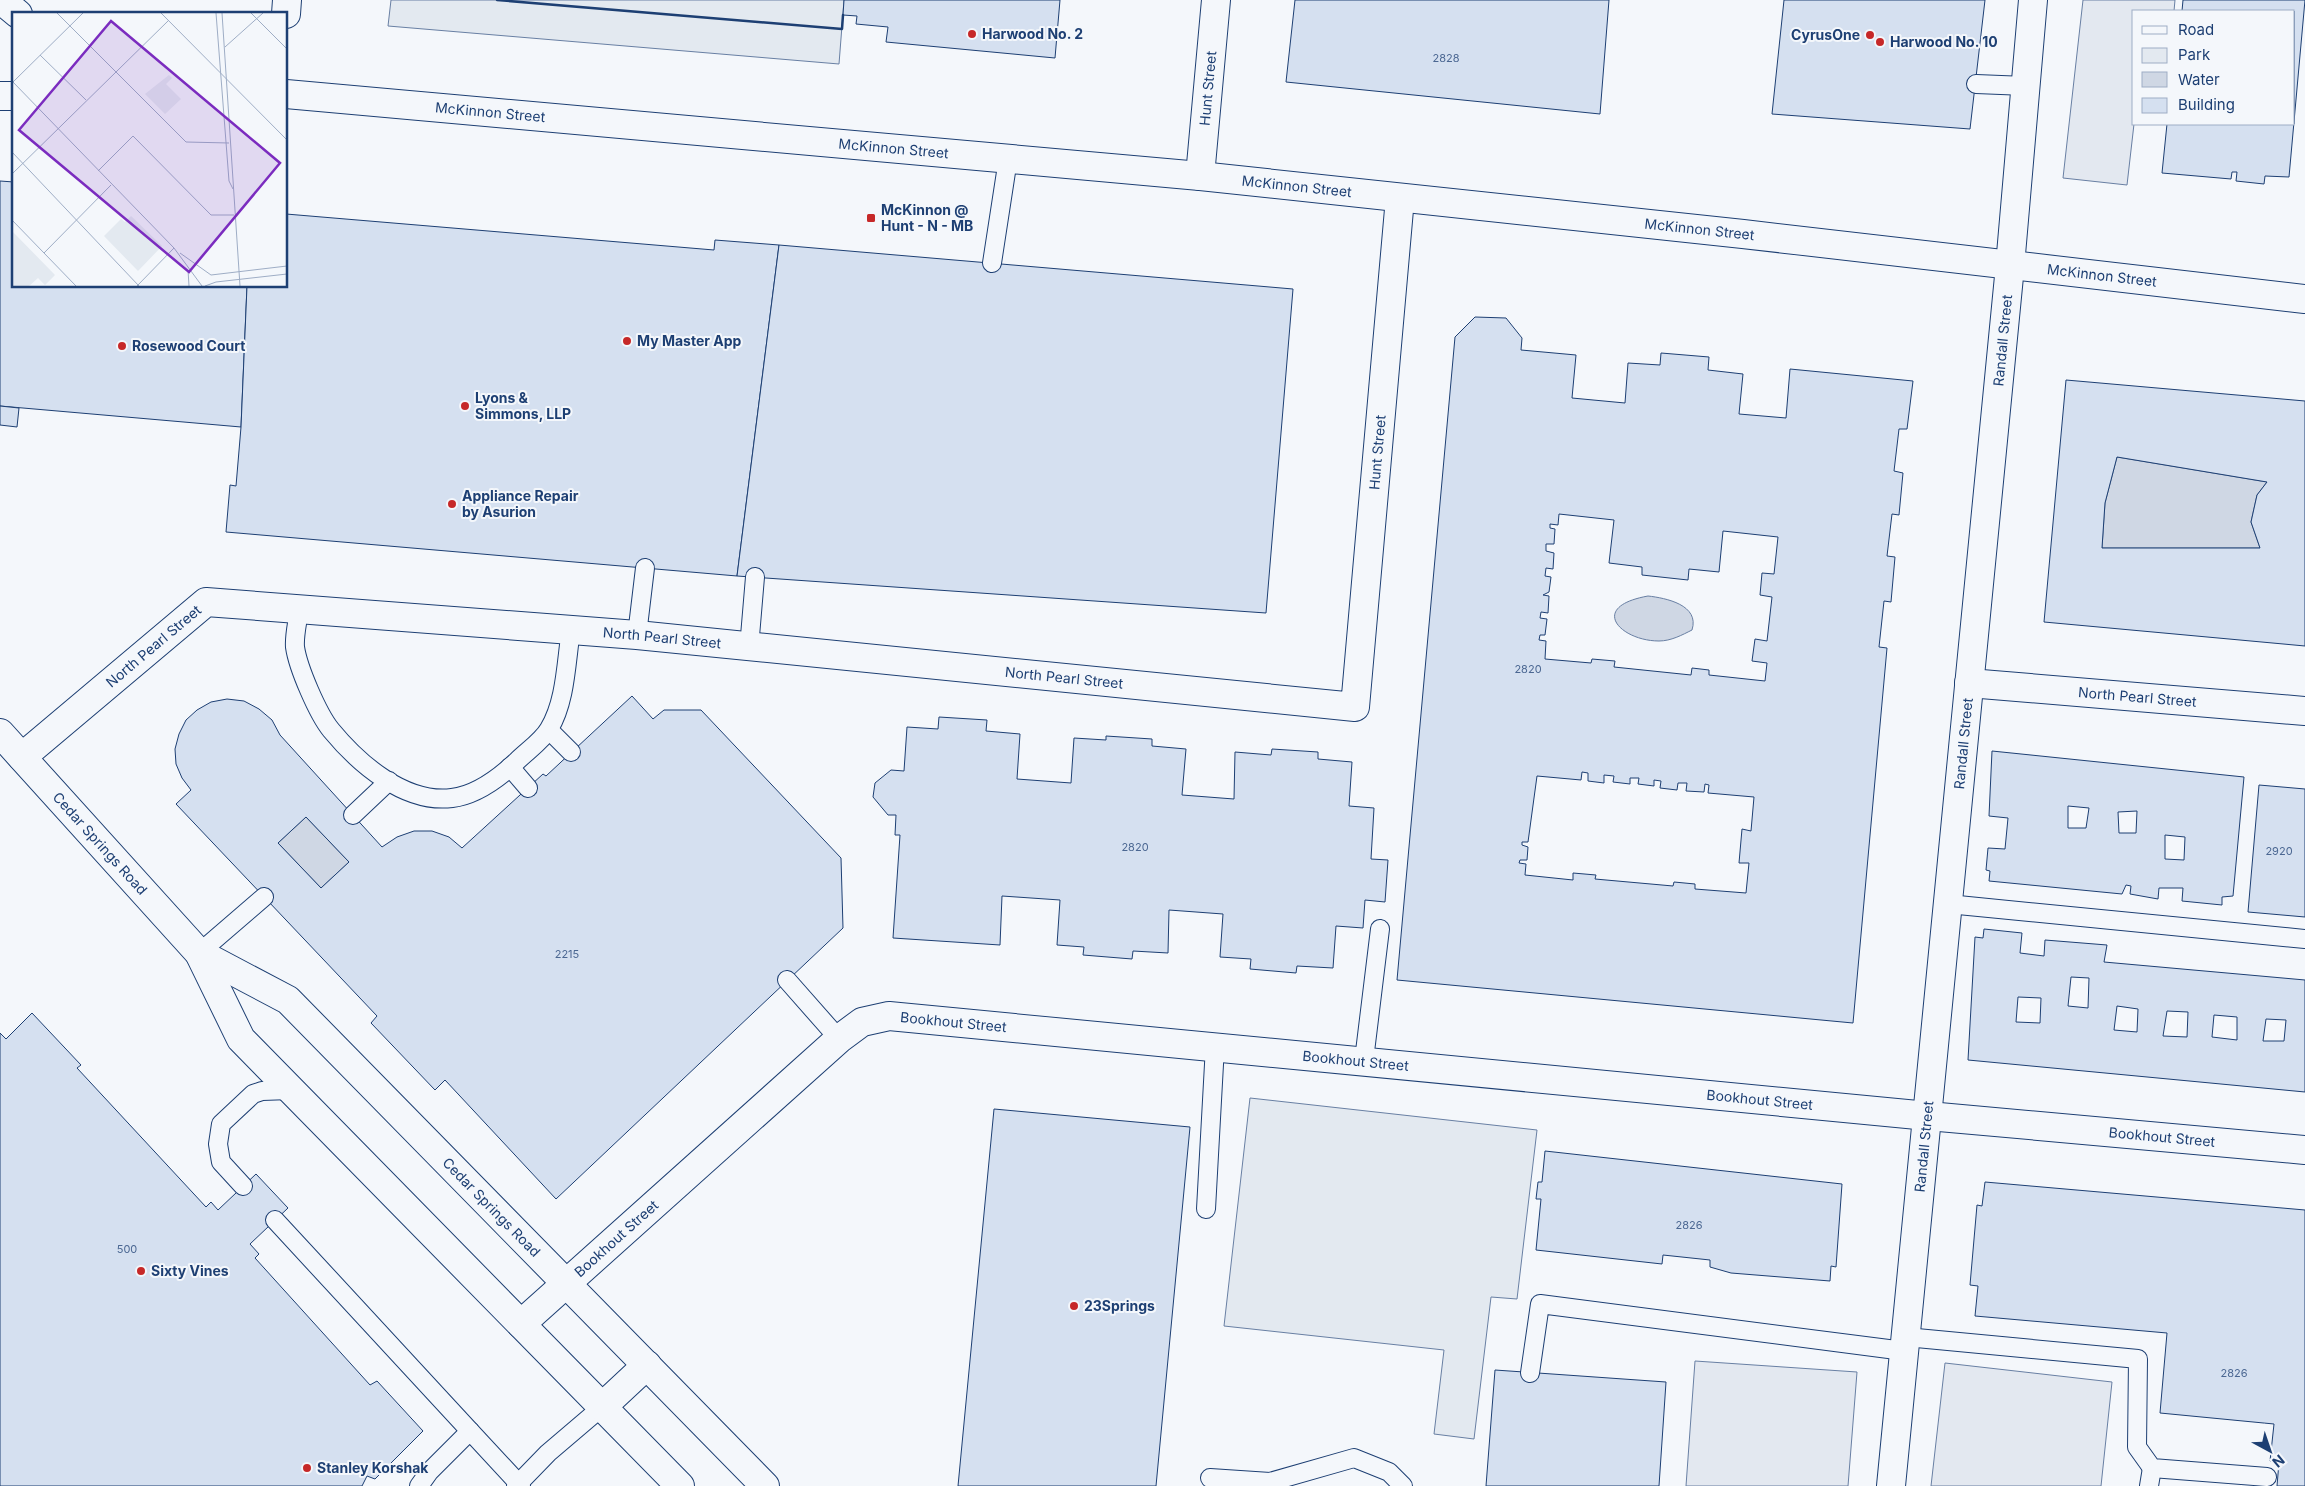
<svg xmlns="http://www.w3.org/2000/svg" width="2305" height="1486" viewBox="0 0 2305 1486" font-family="Inter,sans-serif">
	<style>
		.green { fill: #e3e9f0; stroke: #687fa3 }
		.parking { fill: #e3e8f0; stroke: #687fa3 }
		.water { fill: #cfd7e4; stroke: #687fa3 }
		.building { fill: #d5e0f0; stroke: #1d3f73; fill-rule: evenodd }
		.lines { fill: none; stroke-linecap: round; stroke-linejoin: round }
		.lane-casing { stroke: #1d3f73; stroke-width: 20 }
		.street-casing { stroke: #1d3f73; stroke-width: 30 }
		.secondary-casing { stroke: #1d3f73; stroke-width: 30 }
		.lane { stroke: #f4f7fb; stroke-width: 18 }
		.street { stroke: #f4f7fb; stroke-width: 28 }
		.secondary { stroke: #f4f7fb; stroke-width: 28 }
		.wall { stroke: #1d3f73; stroke-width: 2.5 }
		.poi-dot { fill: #c62828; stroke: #f4f7fb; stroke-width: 2 }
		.labels { text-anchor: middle; stroke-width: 4; stroke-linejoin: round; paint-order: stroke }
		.number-label { font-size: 11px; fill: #4b6792 }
		.poi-label { font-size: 14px; font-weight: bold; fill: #1d3f73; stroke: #f4f7fb; text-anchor: start }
		.street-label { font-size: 14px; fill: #1d3f73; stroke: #f4f7fb }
		.inset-road { fill: none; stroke: #9eadc5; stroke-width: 1 }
		.view { fill: #7b2cbf; fill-opacity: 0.15; stroke: #7b2cbf; stroke-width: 2.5 }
		.inset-edge { fill: none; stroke: #1d3f73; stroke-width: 2.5 }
	</style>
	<rect width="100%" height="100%" fill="#f4f7fb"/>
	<g class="green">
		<polygon points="391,0 844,0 839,64 388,26"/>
		<polygon points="1250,1098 1537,1130 1517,1299 1491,1297 1474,1439 1434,1434 1444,1350 1224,1326"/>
	</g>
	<g class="parking">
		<polygon points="2083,0 2175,0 2174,11 2134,11 2134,124 2127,185 2063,178"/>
		<polygon points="1695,1361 1857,1372 1848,1486 1686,1486"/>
		<polygon points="1945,1363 2112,1382 2101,1486 1931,1486"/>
	</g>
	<g class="water">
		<polygon points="2117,457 2267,482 2257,495 2251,522 2260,548 2102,548 2105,503"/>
		<path d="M1648,596c18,2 52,9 44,34 -10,5 -21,11 -33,11 -38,0 -72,-34 -11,-45z"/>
		<polygon points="306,817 349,862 321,888 278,843"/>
	</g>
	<g class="building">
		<polygon points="844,0 1060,0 1055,58 886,42 888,27 856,24 857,16 843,15"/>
		<polygon points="1295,0 1609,0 1600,114 1286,82"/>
		<polygon points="1784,0 1985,0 1970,129 1772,114"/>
		<polygon points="2183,0 2305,0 2289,177 2265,176 2264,184 2236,181 2237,172 2232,172 2231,179 2162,173 2167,124 2294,124 2294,11 2182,11"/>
		<polygon points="0,181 14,182 14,286 247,286 241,427 0,406"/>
		<polygon points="286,214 714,250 715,240 779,245 737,576 226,532 230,485 236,486 241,427 247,286 286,286"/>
		<polygon points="779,245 1293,289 1266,613 737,576"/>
		<path d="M1475,317l31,1 16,20 -1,12 55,5 -4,43 53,5 3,-40 32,2 1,-12 48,4 -1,13 35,4 -4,40 47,4 4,-49 123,12 -6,48h-8l-5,42 9,2 -4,42 -7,-1 -5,42 8,1 -4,45 -7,-1 -5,46 8,1 -34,375 -456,-43 58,-643zM1559,514l55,6 -5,43 33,4v8l46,5 1,-11 30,3 4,-41 55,6 -4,37 -12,-1 -2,22 12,2 -5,44 -12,-2 -3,22 15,2 -2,18 -56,-6v-5l-17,-2 -1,7 -77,-8 1,-6 -23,-2 -1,4 -46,-4 1,-18 -7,-1 1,-5h5l2,-16 -7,-1 1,-6 7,1 1,-17 -6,-1 6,-3 2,-15 -6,-1 1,-8 7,1 1,-16 -8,-2v-7h8l1,-15 -5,-1v-4l8,1zM1582,772l6,1v8l16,2v-8l10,1 -1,6 17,2v-6h9l-1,6 16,2v-6l7,1 -1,7 17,2 1,-7h9l-1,8 18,1 1,-8 4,1 -1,8 46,4 -3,34 -9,-2 -3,34h10l-3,30 -51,-4v-5l-21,-2 -1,4 -78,-7 1,-4 -23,-2v7l-48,-5 1,-11 -7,-1 1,-3h7l1,-13 -6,-2v-3h6l9,-66 44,4z"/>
		<path d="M2066,380l239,21v245l-261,-24zM2117,457l150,25 -10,13 -6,27 9,26h-158l3,-45z"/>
		<polygon points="0,406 19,408 17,427 0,425"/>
		<path d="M632,696l21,23 11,-9h37l140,148 2,70 -287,271 -111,-119 -10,10 -64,-67 6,-7 -201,-212 15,-14 -9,-12 -6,-14 -1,-15 4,-15 7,-14 11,-10 14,-8 16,-3 17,2 15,8 13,11 8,15 102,112 15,-10 17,-6h18l17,6 13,11 81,-74 3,2zM306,817l43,45 -28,26 -43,-45z"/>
		<polygon points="939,717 987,720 986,731 1020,734 1017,779 1071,783 1074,738 1106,740 1106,736 1152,739 1152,746 1186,749 1182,795 1234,799 1235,752 1271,755 1272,749 1318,752 1318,759 1352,762 1349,806 1374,808 1371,859 1388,860 1385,902 1365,900 1363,928 1336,926 1333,968 1297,966 1296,973 1250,969 1251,959 1220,957 1223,914 1169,910 1168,953 1133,951 1132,959 1083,955 1084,947 1057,945 1060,900 1002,896 1000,945 893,938 900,835 895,835 896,815 888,815 873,797 875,783 891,770 904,771 907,727 938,729"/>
		<path d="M1992,751l252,26 -11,119 -11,1v8l-40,-4 1,-13h-24l-1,11 -28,-5 1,-8 -5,-1 -4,9 -133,-13 1,-10 -4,-1 2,-22 17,1 3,-31 -19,-2zM2068,806l21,2 -3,20h-18zM2137,811l-1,22h-17l-1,-21zM2165,835l20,2 -1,23 -19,-1z"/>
		<polygon points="2259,785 2305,789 2305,917 2248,912"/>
		<path d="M1984,929l38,4 -2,20 24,3 1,-16 62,5 -3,17 201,18v112l-337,-32 7,-123 8,1zM2071,977l18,1 -1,30 -20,-2zM2018,997l23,1 -1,25 -24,-1zM2117,1006l21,3 -1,23 -23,-2zM2167,1011l21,1 -1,25 -24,-1zM2214,1015l23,2v23l-25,-3zM2266,1019l20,1 -2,21h-21z"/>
		<polygon points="32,1013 81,1065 77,1068 206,1207 211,1202 218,1210 256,1174 288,1208 250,1244 259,1254 255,1258 370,1385 377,1381 423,1431 375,1479 367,1476 362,1486 0,1486 0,1033 6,1039"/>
		<polygon points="994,1109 1190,1127 1156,1486 958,1486"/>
		<polygon points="1545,1151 1842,1184 1836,1267 1831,1266 1830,1281 1731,1273 1710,1267 1710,1260 1663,1255 1662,1264 1536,1250 1541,1199 1536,1199 1538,1182 1542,1182"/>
		<polygon points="1985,1182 2305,1210 2305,1486 2277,1486 2279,1462 2270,1461 2274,1424 2160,1413 2167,1333 1975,1316 1978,1286 1970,1285 1977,1205 1982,1206"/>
		<polygon points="1495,1370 1666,1382 1659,1486 1486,1486"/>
	</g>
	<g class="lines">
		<g class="lane-casing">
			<g id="lane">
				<polyline points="1976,84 2026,86"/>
				<polyline points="992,263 1008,159"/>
				<path d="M299,609c-1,12 -5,26 -4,38 3,21 23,67 36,83 28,34 74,74 121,68 25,-3 47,-20 65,-37 10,-10 25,-20 32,-32 17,-28 17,-67 22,-99"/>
				<polyline points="637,635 645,568"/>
				<polyline points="749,648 755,577"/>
				<polyline points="549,730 571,752"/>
				<polyline points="510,767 528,788"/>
				<polyline points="353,815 389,781"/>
				<polyline points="1948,904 2305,939"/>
				<polyline points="199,953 264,897"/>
				<polyline points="787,980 839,1039"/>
				<polyline points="1364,1060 1380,929"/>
				<polyline points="243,1186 221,1162 218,1144 221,1124 253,1094 262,1091 290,1090"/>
				<polyline points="1206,1209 1215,1046"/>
				<polyline points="275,1220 470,1431"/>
				<polyline points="1906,1337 2138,1359 2137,1447 2152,1468 2267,1477"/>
				<polyline points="1530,1373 1540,1304 1904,1351"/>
				<polyline points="1210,1478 1270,1482 1354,1458 1389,1472 1403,1486"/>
				<polyline points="419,1486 429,1472 470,1431 521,1486"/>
				<polyline points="516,1486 548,1453 602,1407"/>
				<polyline points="2149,1486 2152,1468"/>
			</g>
		</g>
		<g class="street-casing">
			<g id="street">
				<polyline points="286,14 287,0"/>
				<path id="s1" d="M1200,176l16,-176"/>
				<path id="s2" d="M1969,683l336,28"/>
				<path id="s3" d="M22,757l184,-155 431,33 718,72 45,-509"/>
				<path id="s4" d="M521,1324l318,-285 23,-17 27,-6 1039,100 377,34"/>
				<path id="s5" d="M1891,1486l119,-1220 23,-266"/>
			</g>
		</g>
		<g class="secondary-casing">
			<g id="secondary">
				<polyline points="1,0 18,14"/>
				<path id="s6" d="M286,94l914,82 543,58 562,65"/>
				<polyline points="0,96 14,96"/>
				<path id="s7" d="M0,733l199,220 42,86 439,447"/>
				<path id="s8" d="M199,953l89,47 477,486"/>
				<polyline points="602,1407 647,1365"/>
			</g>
		</g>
		<use href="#lane" class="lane"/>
		<use href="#street" class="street"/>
		<use href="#secondary" class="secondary"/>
		<polyline class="wall" points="497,0 842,29 843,15"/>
	</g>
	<g class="poi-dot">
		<circle cx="972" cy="34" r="5"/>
		<circle cx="1870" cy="35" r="5"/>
		<circle cx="1880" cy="42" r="5"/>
		<rect x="866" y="213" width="10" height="10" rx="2.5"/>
		<circle cx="627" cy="341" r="5"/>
		<circle cx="122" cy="346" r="5"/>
		<circle cx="465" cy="406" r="5"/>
		<circle cx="452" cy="504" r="5"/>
		<circle cx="141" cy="1271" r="5"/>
		<circle cx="1074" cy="1306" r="5"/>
		<circle cx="307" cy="1468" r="5"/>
	</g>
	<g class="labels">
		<g class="number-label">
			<text x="1446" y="62">2828</text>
			<text x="1528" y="673">2820</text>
			<text x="1135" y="851">2820</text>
			<text x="2279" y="855">2920</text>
			<text x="567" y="958">2215</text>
			<text x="1689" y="1229">2826</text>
			<text x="127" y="1253">500</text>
			<text x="2234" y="1377">2826</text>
		</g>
		<g class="poi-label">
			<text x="982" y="39">Harwood No. 2</text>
			<text x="1860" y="40" text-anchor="end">CyrusOne</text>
			<text x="1890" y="47">Harwood No. 10</text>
			<text x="881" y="215">McKinnon @<tspan x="881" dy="16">Hunt - N - MB</tspan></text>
			<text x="637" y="346">My Master App</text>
			<text x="132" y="351">Rosewood Court</text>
			<text x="475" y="403">Lyons &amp;<tspan x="475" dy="16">Simmons, LLP</tspan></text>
			<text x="462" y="501">Appliance Repair<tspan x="462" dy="16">by Asurion</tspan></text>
			<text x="151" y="1276">Sixty Vines</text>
			<text x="1084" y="1311">23Springs</text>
			<text x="317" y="1473">Stanley Korshak</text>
		</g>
		<g class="street-label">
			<text dy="5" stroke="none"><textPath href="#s1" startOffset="88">Hunt Street</textPath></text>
			<text dy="5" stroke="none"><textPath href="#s6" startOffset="205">McKinnon Street</textPath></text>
			<text dy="5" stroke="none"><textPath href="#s6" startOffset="610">McKinnon Street</textPath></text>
			<text dy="5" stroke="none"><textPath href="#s6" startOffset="1015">McKinnon Street</textPath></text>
			<text dy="5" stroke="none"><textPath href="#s6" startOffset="1420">McKinnon Street</textPath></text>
			<text dy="5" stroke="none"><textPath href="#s6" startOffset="1825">McKinnon Street</textPath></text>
			<text dy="5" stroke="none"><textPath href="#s5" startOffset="1151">Randall Street</textPath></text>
			<text dy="5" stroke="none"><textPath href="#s3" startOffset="1650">Hunt Street</textPath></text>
			<text dy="5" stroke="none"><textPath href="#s3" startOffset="698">North Pearl Street</textPath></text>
			<text dy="5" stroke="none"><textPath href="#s3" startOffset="172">North Pearl Street</textPath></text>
			<text dy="5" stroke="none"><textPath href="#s3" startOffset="1102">North Pearl Street</textPath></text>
			<text dy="5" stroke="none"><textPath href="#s2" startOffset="169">North Pearl Street</textPath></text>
			<text dy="5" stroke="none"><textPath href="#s5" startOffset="746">Randall Street</textPath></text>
			<text dy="5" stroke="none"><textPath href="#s7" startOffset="149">Cedar Springs Road</textPath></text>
			<text dy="5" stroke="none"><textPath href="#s4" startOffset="548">Bookhout Street</textPath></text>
			<text dy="5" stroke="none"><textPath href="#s4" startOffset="952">Bookhout Street</textPath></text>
			<text dy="5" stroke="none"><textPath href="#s4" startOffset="1358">Bookhout Street</textPath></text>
			<text dy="5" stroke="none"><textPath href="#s4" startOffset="1762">Bookhout Street</textPath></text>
			<text dy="5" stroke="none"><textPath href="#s5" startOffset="341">Randall Street</textPath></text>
			<text dy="5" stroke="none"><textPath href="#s8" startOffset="391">Cedar Springs Road</textPath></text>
			<text dy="5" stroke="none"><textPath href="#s4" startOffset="128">Bookhout Street</textPath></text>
		</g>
	</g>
	<g transform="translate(12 12)">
		<rect width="275" height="275" fill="#f4f7fb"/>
		<path d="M157,63l3,3 -6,6 15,15 -16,15 -20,-20zM119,204l31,30 -24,25 -34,-35 17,-17 4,3zM0,219l43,44 -10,10 -7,-7 -9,8h-17z" fill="#e3e9f0"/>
		<path class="inset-road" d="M45,1l129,129 43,1M149,1l126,127M204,1l13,168 4,8M210,1l18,273M239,1l36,36M213,35l38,-34M28,43l46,45M0,69l162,167 28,38M0,71l71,-70M0,140l127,134M86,159l35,-35 78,79h23M0,162l157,-154M0,208l64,66M32,241l67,-68M168,241l31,22 76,-9M176,258l1,16M125,274l37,-38M193,274l11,-4 71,-8"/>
		<path class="view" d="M99,9l169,142 -91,109 -170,-142z"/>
		<rect width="275" height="275" class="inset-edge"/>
	</g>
	<rect x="2132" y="10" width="162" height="115" fill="#f4f7fb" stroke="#9eadc5"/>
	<rect x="2142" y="26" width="25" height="8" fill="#f4f7fb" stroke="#9eadc5"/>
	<text x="2178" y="35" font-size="15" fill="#1d3f73">Road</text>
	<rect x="2142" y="48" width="25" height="15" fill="#e3e9f0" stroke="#9eadc5"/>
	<text x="2178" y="60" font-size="15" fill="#1d3f73">Park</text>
	<rect x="2142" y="72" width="25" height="15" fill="#cfd7e4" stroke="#9eadc5"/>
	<text x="2178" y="85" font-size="15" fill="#1d3f73">Water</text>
	<rect x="2142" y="98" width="25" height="15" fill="#d5e0f0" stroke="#9eadc5"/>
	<text x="2178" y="110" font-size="15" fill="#1d3f73">Building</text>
	<g transform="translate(2270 1451) rotate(140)" stroke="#f4f7fb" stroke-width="4" paint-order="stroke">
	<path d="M0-4L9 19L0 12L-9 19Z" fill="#1d3f73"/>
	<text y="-8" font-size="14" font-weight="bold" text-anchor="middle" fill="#1d3f73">N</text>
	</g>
</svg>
